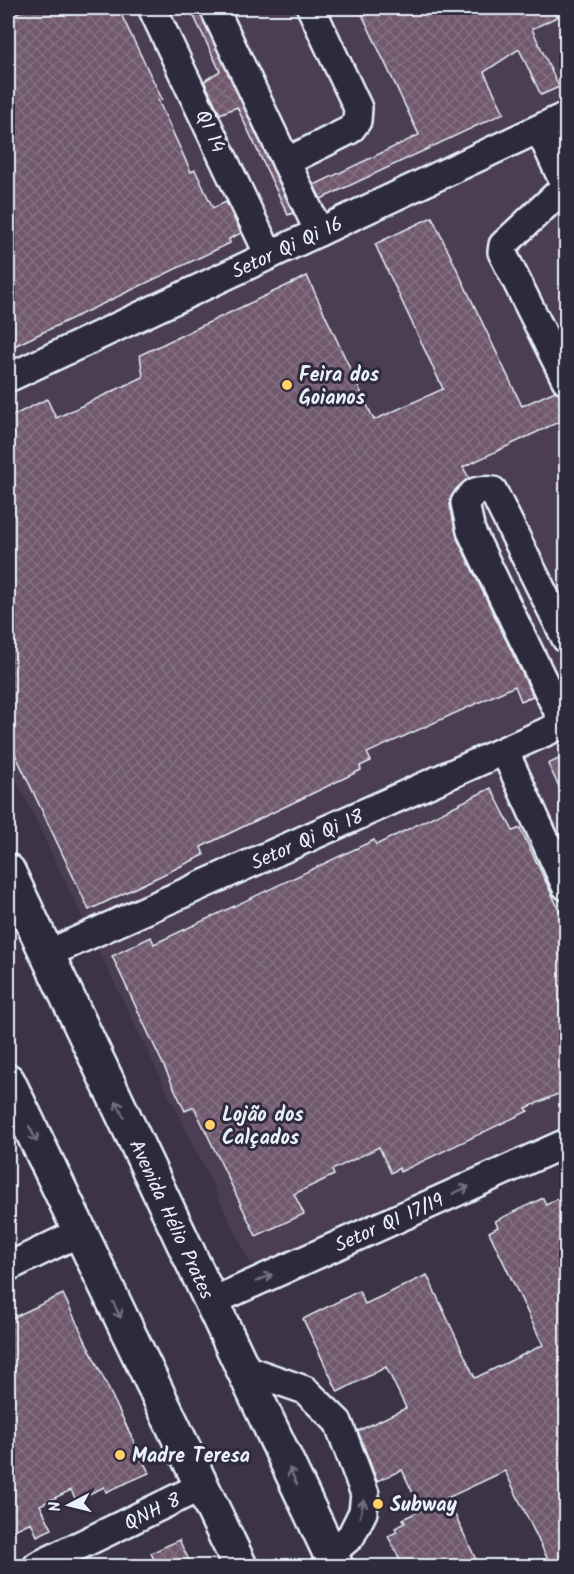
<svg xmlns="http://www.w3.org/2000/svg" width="574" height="1574" viewBox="0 0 574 1574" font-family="Kalam,sans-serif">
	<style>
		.built { fill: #4b3e52 }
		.building { fill: url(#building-cross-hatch); stroke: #e8f1f8; stroke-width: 1.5 }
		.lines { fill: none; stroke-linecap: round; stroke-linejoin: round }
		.minor-casing { stroke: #e8f1f8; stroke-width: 32 }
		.major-casing { stroke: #e8f1f8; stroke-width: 38 }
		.minor { stroke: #2f2a3d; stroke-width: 27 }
		.major { stroke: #2f2a3d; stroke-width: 33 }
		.oneway { stroke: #70707e }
		.poi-dot { fill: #ffd166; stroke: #2f2a3d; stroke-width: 2 }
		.labels { text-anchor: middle; stroke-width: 6; stroke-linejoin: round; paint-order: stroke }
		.street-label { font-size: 20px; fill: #e8f1f8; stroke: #2f2a3d }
		.poi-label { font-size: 20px; font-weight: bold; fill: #e8f1f8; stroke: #2f2a3d; text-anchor: start }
	</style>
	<defs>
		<pattern id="building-cross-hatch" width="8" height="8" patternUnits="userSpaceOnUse" patternTransform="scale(1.5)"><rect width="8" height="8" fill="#6f596d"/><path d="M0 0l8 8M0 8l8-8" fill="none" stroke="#847183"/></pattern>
	</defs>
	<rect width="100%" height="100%" fill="#3c3347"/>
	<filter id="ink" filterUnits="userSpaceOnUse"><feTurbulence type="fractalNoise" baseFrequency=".0167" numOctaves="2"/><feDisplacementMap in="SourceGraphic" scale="12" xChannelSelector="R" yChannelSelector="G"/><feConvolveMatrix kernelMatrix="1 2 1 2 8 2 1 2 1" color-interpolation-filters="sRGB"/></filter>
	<g filter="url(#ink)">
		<polygon class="built" points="8,8 566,8 566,1138 251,1265 8,763"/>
		<g class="building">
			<polygon points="28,8 118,8 162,99 158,100 191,172 195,170 213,208 226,202 241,233 229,239 230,243 8,349 8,17"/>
			<polygon points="190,8 198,8 293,213 288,215 237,107 220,114 204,81 220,71"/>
			<polygon points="359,8 567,8 567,12 532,29 559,87 541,95 519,49 484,72 504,113 321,199 314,185 419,135"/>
			<polygon points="432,217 522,406 555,391 567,398 567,418 463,467 469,478 456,489 450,500 457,538 533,696 521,701 515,686 367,753 371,761 360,766 361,770 201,847 204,855 89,910 8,739 8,418 47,399 56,418 143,377 140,355 307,276 374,420 443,389 375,244"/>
			<polygon points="567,755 567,803 548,764"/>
			<polygon points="491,788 513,831 520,828 567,926 567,933 560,935 567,948 567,1090 526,1108 528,1111 400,1172 399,1168 391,1173 379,1147 332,1170 334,1175 294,1194 304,1214 256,1236 194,1107 185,1111 112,956 151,937 154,944 374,840 376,845"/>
			<polygon points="561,1197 567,1210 567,1566 551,1566 505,1471 447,1498 479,1566 403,1566 388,1536 397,1532 395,1528 405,1523 403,1519 421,1510 402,1470 377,1481 358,1431 406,1408 386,1367 338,1392 303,1319 359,1291 365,1304 427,1275 475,1378 543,1345 489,1232 498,1227 495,1221 543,1198 546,1205"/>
			<polygon points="63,1294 149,1473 106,1492 104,1487 76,1500 71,1490 40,1505 52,1529 37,1536 31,1522 8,1533 8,1320"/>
			<polygon points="179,1540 192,1566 157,1566 151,1553"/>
		</g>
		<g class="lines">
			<g class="minor-casing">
				<g id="minor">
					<polyline points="152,8 269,255"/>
					<polyline points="214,8 319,232"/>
					<polyline points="539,129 566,187"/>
					<polyline points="286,162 350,130 357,121 358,108 311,8"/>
					<polyline points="566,186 503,245 502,252 566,380"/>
					<polyline points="8,378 566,116"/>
					<path d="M564,724l-93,-193 -6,-28c8,-12 13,-14 28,-12l73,148"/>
					<polyline points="505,752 566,886"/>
					<polyline points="47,954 566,723"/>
					<polyline points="8,1267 80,1232"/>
					<polyline points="211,1302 566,1143"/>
					<polyline points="242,1368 305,1390 338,1422 365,1494 363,1512 351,1536 330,1554"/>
					<polyline points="37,1566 202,1486"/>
				</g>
			</g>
			<g class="major-casing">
				<g id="major">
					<polyline points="8,871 336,1566"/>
					<polyline points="8,1081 240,1566"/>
				</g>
			</g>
			<use href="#minor" class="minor"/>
			<use href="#major" class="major"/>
		</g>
		<defs><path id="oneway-shaft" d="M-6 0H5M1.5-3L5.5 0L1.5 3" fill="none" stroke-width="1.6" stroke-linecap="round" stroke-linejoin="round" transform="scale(1.5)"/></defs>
		<g class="oneway">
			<use href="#oneway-shaft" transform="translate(120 1109) rotate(-115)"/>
			<use href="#oneway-shaft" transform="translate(33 1134) rotate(64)"/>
			<use href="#oneway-shaft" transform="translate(461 1190) rotate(-24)"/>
			<use href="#oneway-shaft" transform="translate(264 1278) rotate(-24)"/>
			<use href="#oneway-shaft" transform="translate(117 1310) rotate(64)"/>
			<use href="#oneway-shaft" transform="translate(293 1476) rotate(-115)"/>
			<use href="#oneway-shaft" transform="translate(362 1508) rotate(-77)"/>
		</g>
	</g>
	<g class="poi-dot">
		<circle cx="287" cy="385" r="6"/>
		<circle cx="210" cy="1125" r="6"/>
		<circle cx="120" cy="1455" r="6"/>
		<circle cx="378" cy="1504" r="6"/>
	</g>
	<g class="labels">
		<g class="street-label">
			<text transform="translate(211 131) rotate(65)" y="7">QI 14</text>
			<text transform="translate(287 247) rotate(-25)" y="7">Setor Qi Qi 16</text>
			<text transform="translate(307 839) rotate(-24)" y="7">Setor Qi Qi 18</text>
			<text transform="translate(172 1219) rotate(65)" y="7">Avenida Hélio Prates</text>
			<text transform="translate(389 1222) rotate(-24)" y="7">Setor QI 17/19</text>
			<text transform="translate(152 1511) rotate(-26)" y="7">QNH 8</text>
		</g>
		<g class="poi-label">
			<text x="299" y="381">Feira dos<tspan x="299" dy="23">Goianos</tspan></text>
			<text x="222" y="1121">Lojão dos<tspan x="222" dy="23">Calçados</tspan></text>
			<text x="132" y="1462">Madre Teresa</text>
			<text x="390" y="1511">Subway</text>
		</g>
	</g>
	<rect width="574" height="1574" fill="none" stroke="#2f2a3d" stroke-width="30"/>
	<rect x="15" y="15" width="544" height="1544" fill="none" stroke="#e8f1f8" stroke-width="2" filter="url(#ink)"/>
	<g transform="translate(69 1505) rotate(263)" stroke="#2f2a3d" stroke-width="4.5" paint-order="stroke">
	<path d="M0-4.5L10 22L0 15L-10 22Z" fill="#e8f1f8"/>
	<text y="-9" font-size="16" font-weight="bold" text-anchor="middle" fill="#e8f1f8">N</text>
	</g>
</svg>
